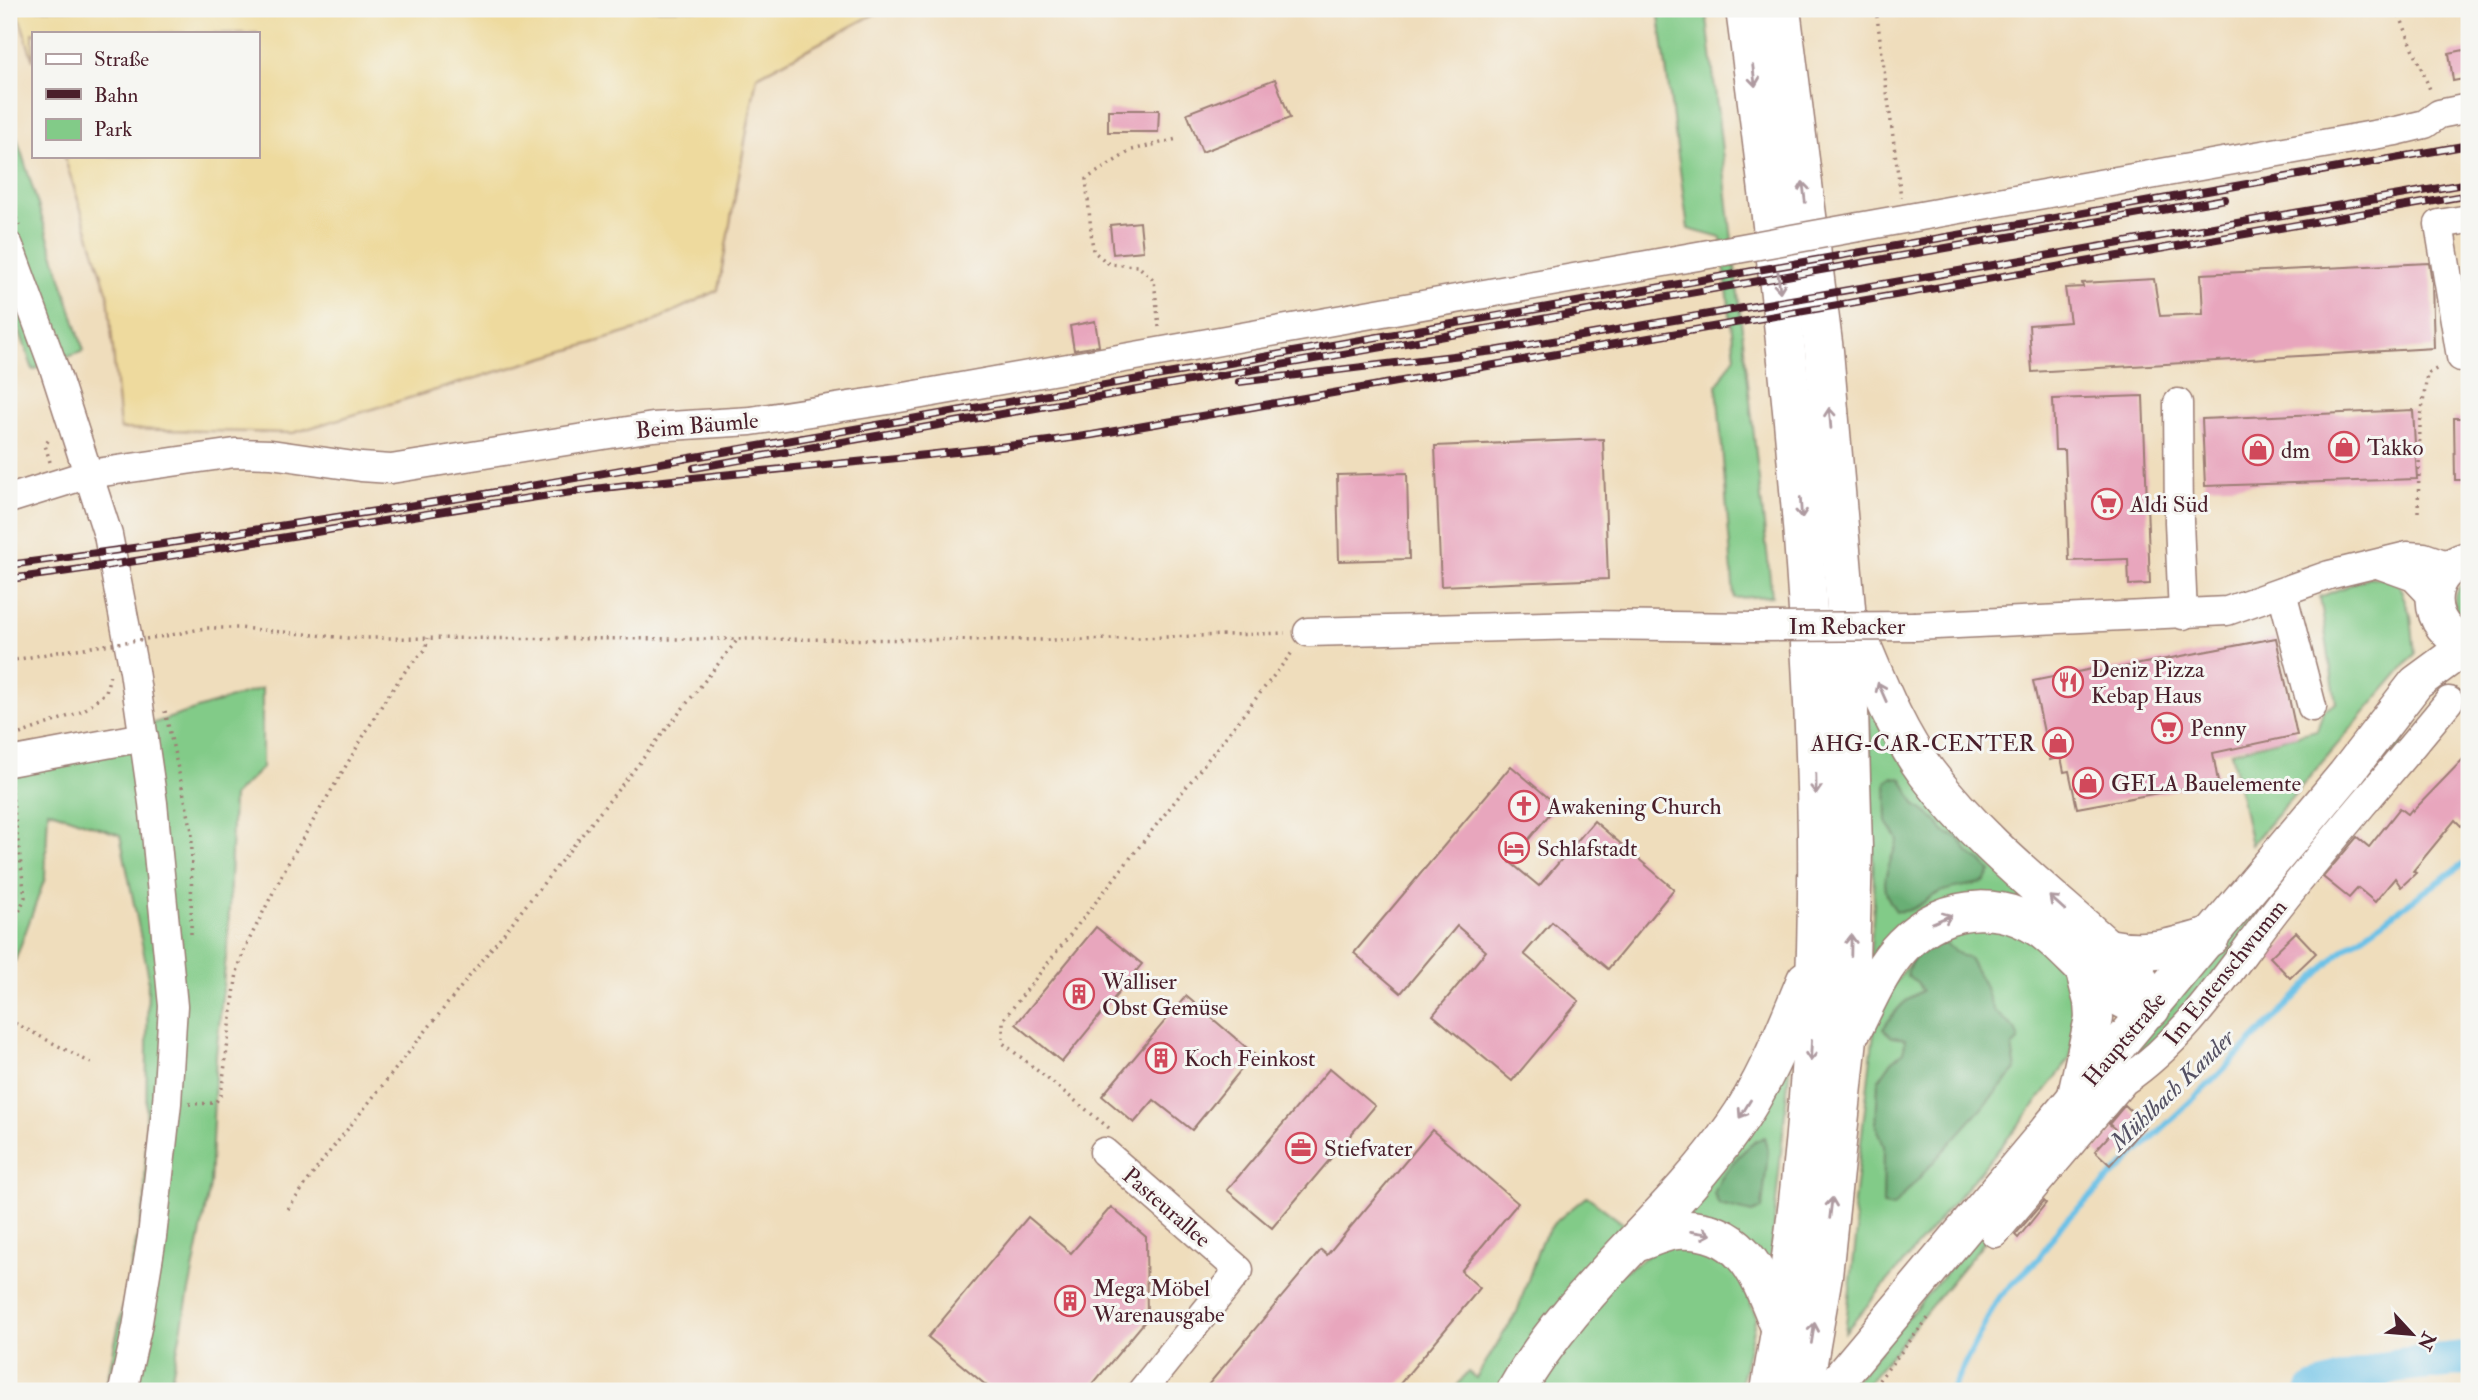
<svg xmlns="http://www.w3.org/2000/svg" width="2478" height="1400" viewBox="0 0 2478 1400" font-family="'IM FELL Double Pica',serif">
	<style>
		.green { fill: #82cb88; stroke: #66755a; stroke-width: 2 }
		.forest { fill: #69af74; stroke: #5a6750; stroke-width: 2 }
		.sand { fill: #eeda9e; stroke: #9c7c64; stroke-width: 2 }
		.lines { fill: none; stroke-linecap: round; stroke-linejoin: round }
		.stream { stroke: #6ac1e7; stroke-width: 6 }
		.river { stroke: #6ac1e7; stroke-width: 35 }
		.building { fill: #e8a6bd }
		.minor-casing { stroke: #9c7e74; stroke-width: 31 }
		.major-casing { stroke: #9c7e74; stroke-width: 38 }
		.highway-casing { stroke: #9c7e74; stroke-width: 41 }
		.path { stroke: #9c7e74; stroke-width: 3.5; stroke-dasharray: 2 5; stroke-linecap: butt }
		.minor { stroke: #fff; stroke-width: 28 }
		.major { stroke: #fff; stroke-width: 35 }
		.highway { stroke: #fff; stroke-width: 38 }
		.rail-casing { stroke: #4a1f2b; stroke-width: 8 }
		.rail { stroke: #f6f6f2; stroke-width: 5; stroke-dasharray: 16; stroke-linecap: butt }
		.minor-bridge-casing { stroke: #9c7e74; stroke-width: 31; stroke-linecap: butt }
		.path-bridge { stroke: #9c7e74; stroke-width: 3.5; stroke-dasharray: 2 5; stroke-linecap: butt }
		.minor-bridge { stroke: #fff; stroke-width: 28 }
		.oneway { stroke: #ae9aa0 }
		.labels { text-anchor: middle; stroke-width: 6; stroke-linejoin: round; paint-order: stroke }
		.street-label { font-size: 23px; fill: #4a1f2b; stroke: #f6f6f2 }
		.poi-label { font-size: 23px; fill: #4a1f2b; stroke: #f6f6f2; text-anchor: start }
		.water-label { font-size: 24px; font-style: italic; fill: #545063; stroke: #f6f6f2 }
	</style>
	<rect width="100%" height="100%" fill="#f6f6f2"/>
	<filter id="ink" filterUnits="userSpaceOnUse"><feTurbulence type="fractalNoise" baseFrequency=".0143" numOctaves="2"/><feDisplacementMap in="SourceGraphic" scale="14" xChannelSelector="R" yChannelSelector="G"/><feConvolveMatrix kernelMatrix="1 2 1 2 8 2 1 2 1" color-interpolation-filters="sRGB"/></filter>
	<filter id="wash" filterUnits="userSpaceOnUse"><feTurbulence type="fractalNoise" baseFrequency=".00686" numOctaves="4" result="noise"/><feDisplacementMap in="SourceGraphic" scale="28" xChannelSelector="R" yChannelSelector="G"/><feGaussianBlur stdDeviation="1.57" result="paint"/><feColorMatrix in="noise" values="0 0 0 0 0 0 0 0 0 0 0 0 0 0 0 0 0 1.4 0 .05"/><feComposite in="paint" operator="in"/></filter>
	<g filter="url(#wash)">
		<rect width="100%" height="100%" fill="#efddbc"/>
		<g class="green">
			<polygon points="1658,9 1706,9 1772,596 1734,598 1717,385 1735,356 1721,238 1688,229"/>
			<polygon points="9,113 84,351 33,370 9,299"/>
			<polygon points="2369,577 2397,580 2411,616 2415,654 2251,845 2231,752 2317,730 2323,711 2336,703 2320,597"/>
			<path d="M2469,579v42c-19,-10 -19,-31 0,-42z"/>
			<polygon points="262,688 262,768 233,796 228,937 216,1055 210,1186 169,1391 105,1391 145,1200 148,973 120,835 48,810 45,878 15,961 9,959 9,915 15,895 9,864 9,767 24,765"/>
			<polygon points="1869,690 2035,909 1870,959 1874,902"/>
			<polygon points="2398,740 2404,744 2169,1036 2125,1071 1861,1391 1846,1391 2387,746"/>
			<polygon points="2007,925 2057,958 2080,1000 2070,1059 2023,1120 1845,1332 1857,1231 1853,1210 1877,1007 1932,933"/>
			<polygon points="1791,1052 1769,1272 1688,1221 1691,1196"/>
			<polygon points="1587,1196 1630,1229 1500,1391 1453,1391 1468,1372 1476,1378 1517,1312 1541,1242 1554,1223"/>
			<polygon points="1670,1241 1730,1253 1756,1316 1739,1391 1527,1391 1607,1283"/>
		</g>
		<g class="forest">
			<path d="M1893,777l9,2 14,26 20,15 8,12 15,6 10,16 12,7 10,11 -7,10c-14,5 -29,4 -43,10 -17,6 -25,22 -45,19 -21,-27 -7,-43 2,-71l-11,-18 -1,-40z"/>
			<path d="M1944,943l18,13 7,2 14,25 11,28 21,18 4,11 -7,7 4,23 -123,137 -10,-2 1,-59 -8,-21 2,-44 14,-20 11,-9 3,-13 -14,-2 -9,-8c10,-16 22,-31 39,-38l-5,-9 -10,-6c3,-21 18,-30 37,-33z"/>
			<path d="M1764,1137l4,14 -6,58 -10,4 -33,-8 -5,-11c6,-19 31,-49 50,-57z"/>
		</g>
		<polygon class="sand" points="17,9 884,9 757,76 718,290 636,330 293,433 120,429 108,294 64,156 257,156 257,33 33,33 33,61"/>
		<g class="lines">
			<polyline class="stream" points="1951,1391 1998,1298 2038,1259 2061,1225 2214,1079 2340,952 2469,860"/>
			<polyline class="river" points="2314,1391 2396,1366 2469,1358"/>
		</g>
		<g id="blocks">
			<g class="building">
				<polygon points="2469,49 2469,78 2453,81 2449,53"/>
				<polygon points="1275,79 1290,118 1202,152 1187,113"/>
				<polygon points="1108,110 1159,110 1158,132 1108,132"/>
				<polygon points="1140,222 1143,251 1113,254 1110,225"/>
				<polygon points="2429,263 2432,283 2434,348 2032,372 2029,325 2070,322 2065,288 2083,287 2082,283 2154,279 2160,316 2203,314 2201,274"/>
				<polygon points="1095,321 1099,346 1074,350 1070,326"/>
				<polygon points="2143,396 2150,584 2129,585 2128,559 2069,561 2065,450 2055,450 2053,399"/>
				<polygon points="2413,410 2417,479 2205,486 2202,419"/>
				<polygon points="2454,418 2469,418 2469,480 2455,480"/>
				<polygon points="1603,439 1608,579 1441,586 1435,446"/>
				<polygon points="1407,473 1409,559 1339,561 1337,475"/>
				<polygon points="2276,638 2297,735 2213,753 2218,782 2077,808 2069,771 2064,772 2061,757 2050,760 2033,681 2097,668 2098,672"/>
				<polygon points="2469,753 2469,818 2461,826 2455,820 2413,871 2416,873 2401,887 2395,878 2375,902 2358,888 2349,898 2323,877 2357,837 2369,847 2400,808 2408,814 2412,809 2413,811"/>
				<polygon points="1511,766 1557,805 1510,862 1539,886 1594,821 1674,889 1608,969 1552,922 1524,954 1579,1001 1512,1081 1433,1015 1486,951 1457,926 1401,993 1354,953"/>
				<polygon points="1096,927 1142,964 1062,1062 1016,1024"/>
				<polygon points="2296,932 2316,953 2290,978 2270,957"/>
				<polygon points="1186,996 1254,1054 1192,1130 1154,1100 1134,1123 1102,1096"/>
				<polygon points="1330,1068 1375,1106 1272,1228 1227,1190"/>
				<polygon points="2125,1105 2146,1125 2110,1165 2095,1151 2115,1129 2109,1124"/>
				<polygon points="1432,1130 1518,1203 1461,1271 1480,1288 1394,1391 1203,1391 1321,1250 1327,1255"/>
				<polygon points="2044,1201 2046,1203 2018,1238 2015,1235"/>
				<polygon points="1111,1207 1146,1237 1147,1319 1087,1391 993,1391 928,1337 1028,1217 1071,1253"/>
			</g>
		</g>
	</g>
	<g filter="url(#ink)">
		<use href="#blocks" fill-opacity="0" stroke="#9c7e74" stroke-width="2"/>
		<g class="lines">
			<g class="minor-casing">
				<g id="minor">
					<polyline points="1859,227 2396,131 2425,124 2439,114 2469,108"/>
					<polyline points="9,246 54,368 108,535 134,671 153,803 173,1006 167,1103 152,1237 137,1328 123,1391"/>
					<polyline points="2461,357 2439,224 2469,219"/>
					<polyline points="2178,403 2179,522 2183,615"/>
					<polyline points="9,499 89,474 235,453 271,454 361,467 391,469 653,427 751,421 888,400 1726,251"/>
					<polyline points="2378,564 2414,577 2434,598"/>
					<polyline points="2282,592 2312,707"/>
					<polyline points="1915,626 2227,611 2329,575 2407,556 2424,557 2441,563 2456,564"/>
					<polyline points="1308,632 1584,625 1755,627"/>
					<polyline points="9,762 144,737"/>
					<polyline points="1104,1152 1239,1270 1142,1391"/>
					<path d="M1995,1233l129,-152c65,-44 107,-114 155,-175 55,-70 114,-136 170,-205"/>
				</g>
			</g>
			<g class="major-casing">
				<g id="major">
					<path d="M2469,559c-48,12 -45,71 0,85"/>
					<polyline points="1829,1391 2345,775 2416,683 2469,644"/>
				</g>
			</g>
			<g class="highway-casing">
				<g id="highway">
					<path d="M1745,9c36,274 68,549 72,827 2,185 -14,373 -47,555"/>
					<polyline points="1781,9 1824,351 1846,608 1853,848 1848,1038 1823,1275 1803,1391"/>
					<path d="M1853,625c22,51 41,104 74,148 58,77 138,134 207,200l14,22 3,13c-40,-5 -67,-42 -95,-67 -45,-42 -109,-41 -153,4 -22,22 -35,54 -49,82"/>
					<path d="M2108,948c39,8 64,0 102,-11"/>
					<polyline points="2077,1095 2094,1018 2093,1002 2085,971"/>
					<path d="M1635,1243c13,-4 29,-12 42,-13 68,-3 82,45 103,97"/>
					<path d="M1516,1391c56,-100 151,-169 217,-263 32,-45 52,-97 73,-148"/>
				</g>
			</g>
			<g class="path">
				<polyline points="1876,9 1901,197"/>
				<polyline points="2397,9 2431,92"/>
				<polyline points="9,198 19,226"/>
				<polyline points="1159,327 1154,280 1138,266 1109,264 1093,251 1086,179 1132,150 1177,139"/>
				<polyline points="50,462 45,445 51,437"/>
				<polyline points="2418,512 2420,425 2427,374 2440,367"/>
				<polyline points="166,636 205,628 240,628 347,638 1081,640 1285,633"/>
				<polyline points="9,661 63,651"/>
				<polyline points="165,711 192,831 191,934"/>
				<polyline points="20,734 83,711 106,692 110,674"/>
				<polyline points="9,937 25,897 11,786"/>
				<polyline points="9,1020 91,1063"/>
				<polyline points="189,1104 215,1103 221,1095 237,972 245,948 287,865 385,700 406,670 425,650 428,638"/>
				<polyline points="1109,1128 1003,1043 1003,1020 1294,650"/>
				<polyline points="288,1209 323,1160 738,639"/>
				<polyline points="1870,1391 1929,1317"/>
			</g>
			<use href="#minor" class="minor"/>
			<use href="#major" class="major"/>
			<use href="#highway" class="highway"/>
			<g class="rail-casing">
				<g id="rail">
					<polyline points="1239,382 1494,351 2469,183"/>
					<polyline points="694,468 2225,199"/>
					<polyline points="9,565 163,544 479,495 2469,145"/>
					<path d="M9,579c190,-24 379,-62 570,-88 170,-22 342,-31 513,-56l1377,-240"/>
				</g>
			</g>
			<use href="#rail" class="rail"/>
			<g class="minor-bridge-casing">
				<g id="minor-bridge">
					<polyline points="1726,251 1859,227"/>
					<polyline points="1755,627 1915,626"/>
				</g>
			</g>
			<polyline class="path-bridge" points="63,651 166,636"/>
			<use href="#minor-bridge" class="minor-bridge"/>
		</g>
		<defs><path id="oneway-shaft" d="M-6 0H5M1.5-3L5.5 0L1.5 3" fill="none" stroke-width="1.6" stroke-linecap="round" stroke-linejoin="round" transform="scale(1.75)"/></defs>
		<g class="oneway">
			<use href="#oneway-shaft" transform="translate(1754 76) rotate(83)"/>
			<use href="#oneway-shaft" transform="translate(1804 192) rotate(-97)"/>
			<use href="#oneway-shaft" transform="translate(1779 282) rotate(84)"/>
			<use href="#oneway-shaft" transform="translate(1830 418) rotate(-95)"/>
			<use href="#oneway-shaft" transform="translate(1801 508) rotate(86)"/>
			<use href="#oneway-shaft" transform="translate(1882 692) rotate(-114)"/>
			<use href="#oneway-shaft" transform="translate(1816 784) rotate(89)"/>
			<use href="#oneway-shaft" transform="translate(2057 903) rotate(-138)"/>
			<use href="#oneway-shaft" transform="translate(1942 919) rotate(-23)"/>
			<use href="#oneway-shaft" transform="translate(1851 945) rotate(-89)"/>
			<use href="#oneway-shaft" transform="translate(1811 1051) rotate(93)"/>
			<use href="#oneway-shaft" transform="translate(1745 1109) rotate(122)"/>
			<use href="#oneway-shaft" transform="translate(1831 1208) rotate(-83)"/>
			<use href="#oneway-shaft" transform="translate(1701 1233) rotate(9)"/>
			<use href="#oneway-shaft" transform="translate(1813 1333) rotate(-81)"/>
		</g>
	</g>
	<defs>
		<g id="shop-ring" transform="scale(1.575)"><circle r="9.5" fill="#f6f6f2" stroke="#d1495b" stroke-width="1.5"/><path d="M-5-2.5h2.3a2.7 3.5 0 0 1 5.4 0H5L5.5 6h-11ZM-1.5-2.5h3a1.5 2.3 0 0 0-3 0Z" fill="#d1495b"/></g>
		<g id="supermarket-ring" transform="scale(1.575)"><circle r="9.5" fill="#f6f6f2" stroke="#d1495b" stroke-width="1.5"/><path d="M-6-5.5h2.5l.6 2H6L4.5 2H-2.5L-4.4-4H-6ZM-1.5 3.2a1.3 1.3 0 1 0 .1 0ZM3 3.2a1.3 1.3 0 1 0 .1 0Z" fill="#d1495b"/></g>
		<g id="restaurant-ring" transform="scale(1.575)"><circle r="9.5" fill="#f6f6f2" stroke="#d1495b" stroke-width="1.5"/><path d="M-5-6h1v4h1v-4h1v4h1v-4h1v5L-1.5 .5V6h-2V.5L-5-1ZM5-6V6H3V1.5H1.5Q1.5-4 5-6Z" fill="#d1495b"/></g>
		<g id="church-ring" transform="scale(1.575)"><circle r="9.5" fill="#f6f6f2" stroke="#d1495b" stroke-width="1.5"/><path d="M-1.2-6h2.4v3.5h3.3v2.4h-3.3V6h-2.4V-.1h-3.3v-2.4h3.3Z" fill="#d1495b"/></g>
		<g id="hotel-ring" transform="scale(1.575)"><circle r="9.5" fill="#f6f6f2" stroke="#d1495b" stroke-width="1.5"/><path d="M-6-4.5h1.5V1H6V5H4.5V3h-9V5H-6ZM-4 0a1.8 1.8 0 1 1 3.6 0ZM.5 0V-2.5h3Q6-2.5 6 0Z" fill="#d1495b"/></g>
		<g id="building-ring" transform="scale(1.575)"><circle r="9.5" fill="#f6f6f2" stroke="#d1495b" stroke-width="1.5"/><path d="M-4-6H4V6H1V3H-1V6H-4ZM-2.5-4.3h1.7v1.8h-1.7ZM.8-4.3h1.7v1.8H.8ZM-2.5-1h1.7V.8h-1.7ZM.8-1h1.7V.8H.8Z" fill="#d1495b"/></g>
		<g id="office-ring" transform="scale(1.575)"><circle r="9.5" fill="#f6f6f2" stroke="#d1495b" stroke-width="1.5"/><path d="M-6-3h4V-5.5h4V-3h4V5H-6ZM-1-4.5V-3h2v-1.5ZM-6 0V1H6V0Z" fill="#d1495b"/></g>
	</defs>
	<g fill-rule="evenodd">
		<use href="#shop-ring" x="2344" y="447"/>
		<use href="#shop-ring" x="2258" y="450"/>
		<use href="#supermarket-ring" x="2107" y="504"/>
		<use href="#restaurant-ring" x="2068" y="682"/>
		<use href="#supermarket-ring" x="2167" y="728"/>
		<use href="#shop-ring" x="2058" y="743"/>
		<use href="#shop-ring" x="2088" y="783"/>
		<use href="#church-ring" x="1524" y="806"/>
		<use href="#hotel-ring" x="1514" y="848"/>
		<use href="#building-ring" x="1079" y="994"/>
		<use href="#building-ring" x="1161" y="1058"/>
		<use href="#office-ring" x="1301" y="1148"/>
		<use href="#building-ring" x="1070" y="1301"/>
	</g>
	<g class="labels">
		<g class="street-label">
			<text transform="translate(697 425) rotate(-5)" y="8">Beim Bäumle</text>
			<text x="1847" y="634">Im Rebacker</text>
			<text transform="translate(2225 972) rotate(-51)" y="8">Im Entenschwumm</text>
			<text transform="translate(2124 1039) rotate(-50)" y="8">Hauptstraße</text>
			<text transform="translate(1167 1207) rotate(41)" y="8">Pasteurallee</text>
		</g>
		<g class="poi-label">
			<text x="2367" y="455">Takko</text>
			<text x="2281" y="458">dm</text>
			<text x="2130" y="512">Aldi Süd</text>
			<text x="2091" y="677">Deniz Pizza<tspan x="2091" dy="26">Kebap Haus</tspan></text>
			<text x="2190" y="736">Penny</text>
			<text x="2035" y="751" text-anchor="end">AHG-CAR-CENTER</text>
			<text x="2111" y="791">GELA Bauelemente</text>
			<text x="1547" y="814">Awakening Church</text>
			<text x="1537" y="856">Schlafstadt</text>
			<text x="1102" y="989">Walliser<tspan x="1102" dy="26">Obst Gemüse</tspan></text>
			<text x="1184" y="1066">Koch Feinkost</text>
			<text x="1324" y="1156">Stiefvater</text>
			<text x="1093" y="1296">Mega Möbel<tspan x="1093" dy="26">Warenausgabe</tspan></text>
		</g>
		<g class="water-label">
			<text transform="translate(2172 1090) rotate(-44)" y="8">Mühlbach Kander</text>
		</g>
	</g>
	<rect width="2478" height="1400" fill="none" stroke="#f6f6f2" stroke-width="35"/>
	<rect x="32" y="32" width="228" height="126" fill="#f6f6f2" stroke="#b1a0a2" stroke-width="2"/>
	<rect x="46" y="54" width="35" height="10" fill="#ffffff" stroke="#b1a0a2" stroke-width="2"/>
	<text x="94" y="66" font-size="21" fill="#4a1f2b">Straße</text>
	<rect x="46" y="89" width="35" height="10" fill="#4a1f2b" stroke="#b1a0a2" stroke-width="2"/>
	<text x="94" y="102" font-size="21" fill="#4a1f2b">Bahn</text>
	<rect x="46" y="119" width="35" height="21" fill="#82cb88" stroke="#b1a0a2" stroke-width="2"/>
	<text x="94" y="136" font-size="21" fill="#4a1f2b">Park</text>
	<g transform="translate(2412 1334) rotate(116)" stroke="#f6f6f2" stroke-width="5" paint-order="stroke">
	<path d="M0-5L12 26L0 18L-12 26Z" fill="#4a1f2b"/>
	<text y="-10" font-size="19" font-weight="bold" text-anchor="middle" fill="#4a1f2b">N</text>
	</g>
</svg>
